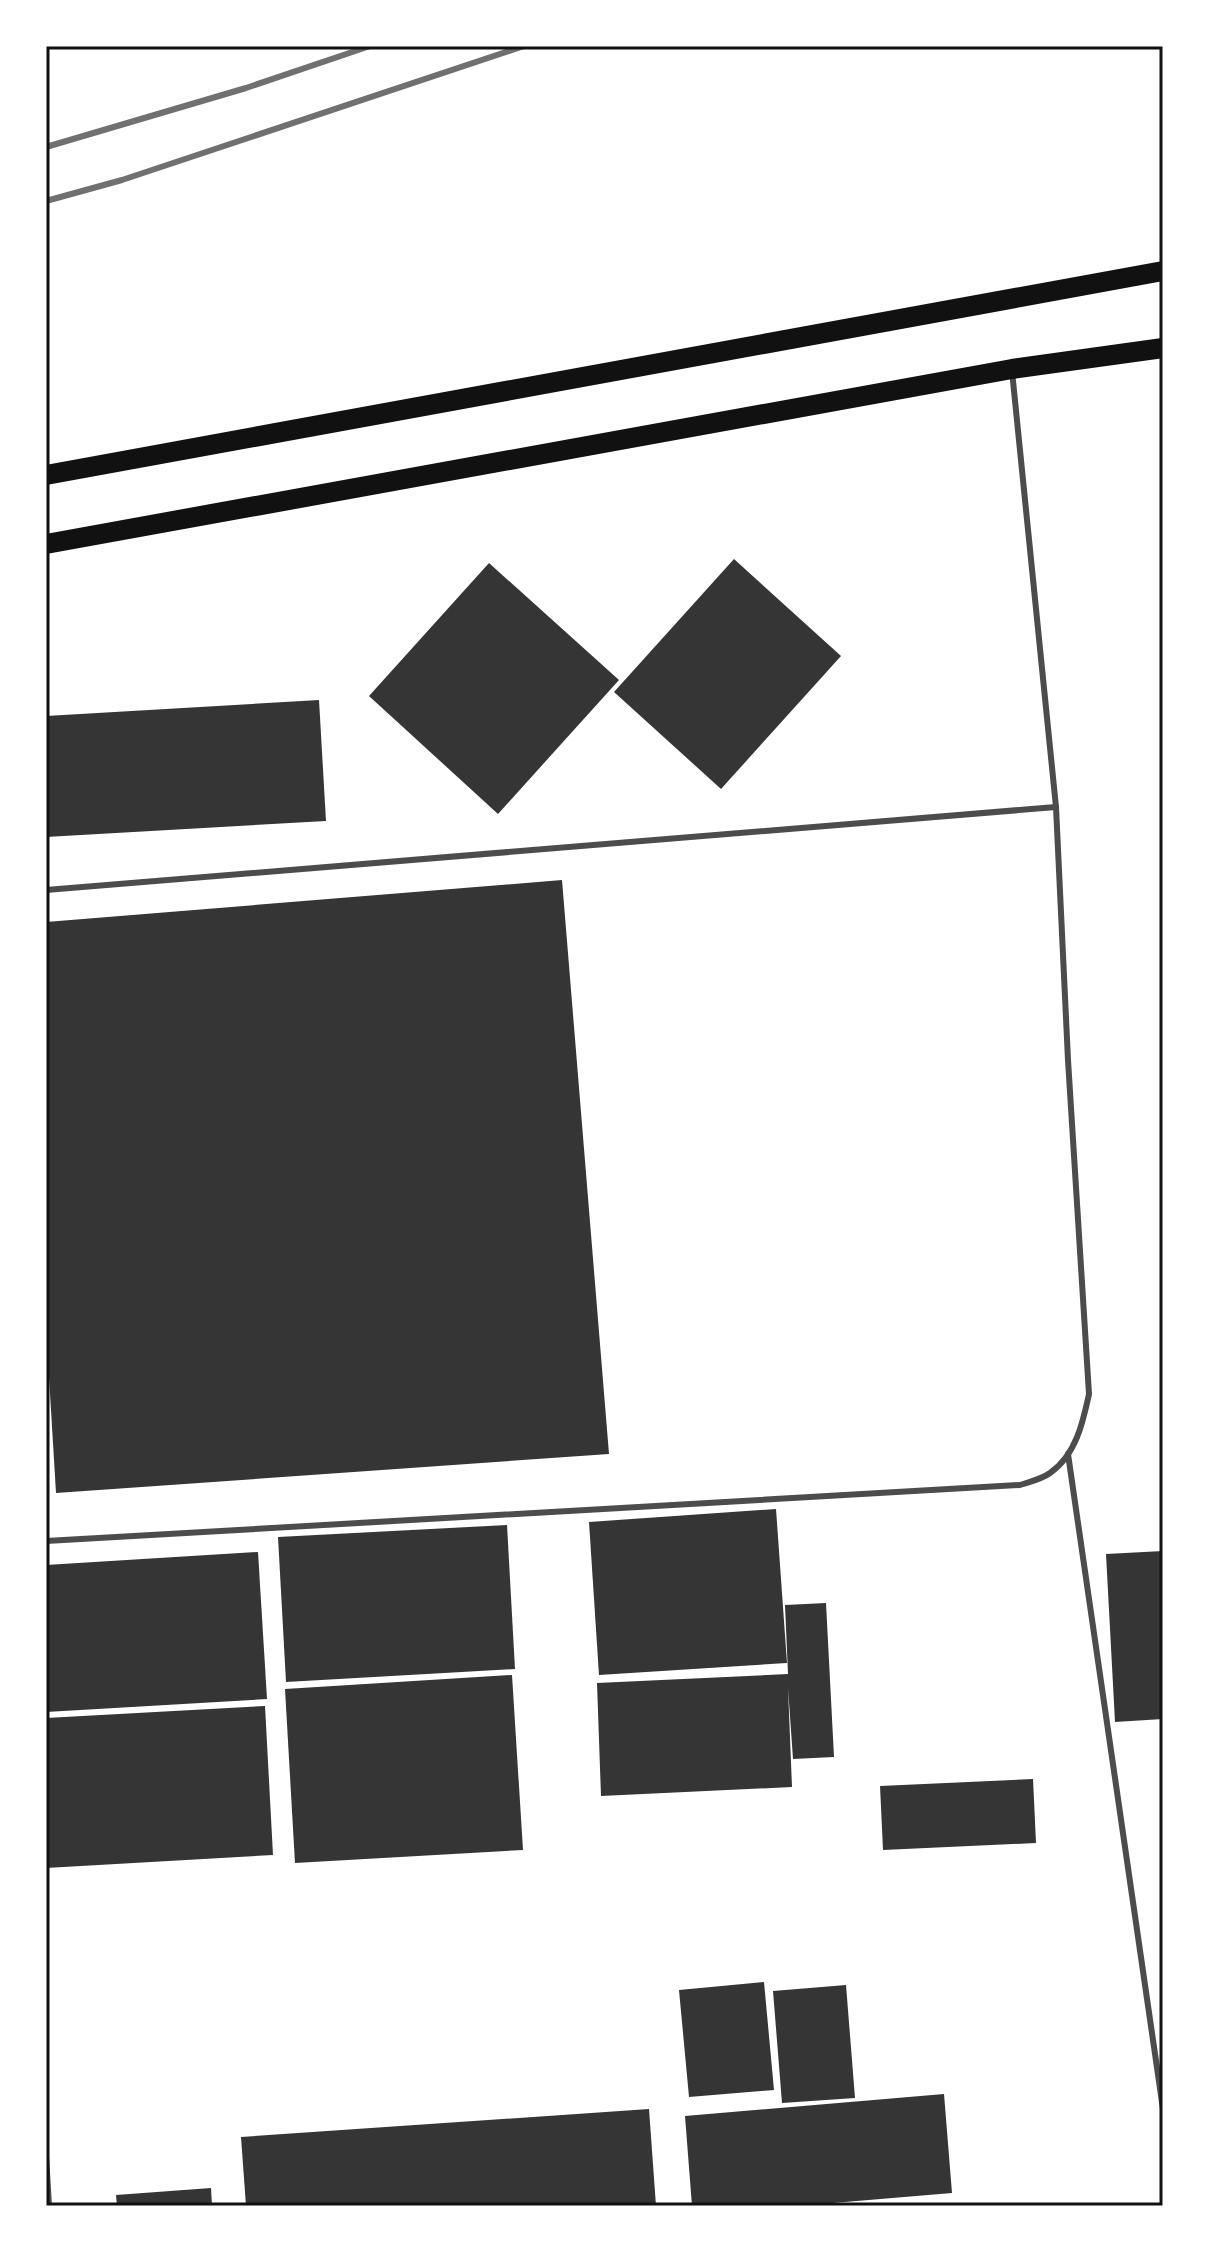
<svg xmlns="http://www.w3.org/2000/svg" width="1209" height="2252" viewBox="0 0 1209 2252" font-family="'DM Sans',sans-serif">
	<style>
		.building { fill: #353535 }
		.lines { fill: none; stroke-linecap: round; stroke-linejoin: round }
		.service { stroke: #4c4c4c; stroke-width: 6 }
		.primary { stroke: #111; stroke-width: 20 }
		.rail { stroke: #707070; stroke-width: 6 }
		.neatline { fill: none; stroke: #111; stroke-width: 3 }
	</style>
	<rect width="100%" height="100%" fill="#fff"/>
	<g class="building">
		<polygon points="734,559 841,656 721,789 614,692"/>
		<polygon points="489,563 619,680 498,814 369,696"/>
		<polygon points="319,700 326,821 46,837 46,716"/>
		<polygon points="562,880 609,1454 56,1493 46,1327 46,922"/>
		<polygon points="776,1509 787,1663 599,1675 589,1522"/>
		<polygon points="507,1525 515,1669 286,1682 278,1537"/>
		<polygon points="1163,1551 1163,1719 1115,1722 1106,1554"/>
		<polygon points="258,1552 267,1699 46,1712 46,1565"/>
		<polygon points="826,1603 834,1757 793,1759 788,1688 792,1787 601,1796 597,1683 788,1674 785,1605"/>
		<polygon points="512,1675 523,1850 295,1863 285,1689"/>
		<polygon points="265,1706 273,1855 46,1868 46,1718"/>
		<polygon points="1033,1779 1036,1843 883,1850 880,1786"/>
		<polygon points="764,1982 774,2090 689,2097 679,1990"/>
		<polygon points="846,1985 855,2098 782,2103 773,1991"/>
		<polygon points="944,2094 952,2193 797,2206 692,2206 685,2116"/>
		<polygon points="649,2109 656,2206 246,2206 241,2137"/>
		<polygon points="211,2188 212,2206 117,2206 116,2195"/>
	</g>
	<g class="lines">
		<g class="service">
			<polyline points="46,890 1056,807"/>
			<polyline points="1068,1454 1163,2109"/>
			<path d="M46,1541l974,-56c9,-3 22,-6 30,-12 26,-18 33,-51 39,-79l-21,-334 -12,-253 -44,-436"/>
			<polyline points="46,2156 49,2206"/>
		</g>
		<g class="primary">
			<polyline points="46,475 1163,271"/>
			<polyline points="46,544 1012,369 1163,348"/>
		</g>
		<g class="rail">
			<polyline points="46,147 246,88 370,46"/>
			<polyline points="46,201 122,180 524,46"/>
		</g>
	</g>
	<rect width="1209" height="2252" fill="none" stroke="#ffffff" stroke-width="96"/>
	<rect x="48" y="48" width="1113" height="2156" class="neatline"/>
</svg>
